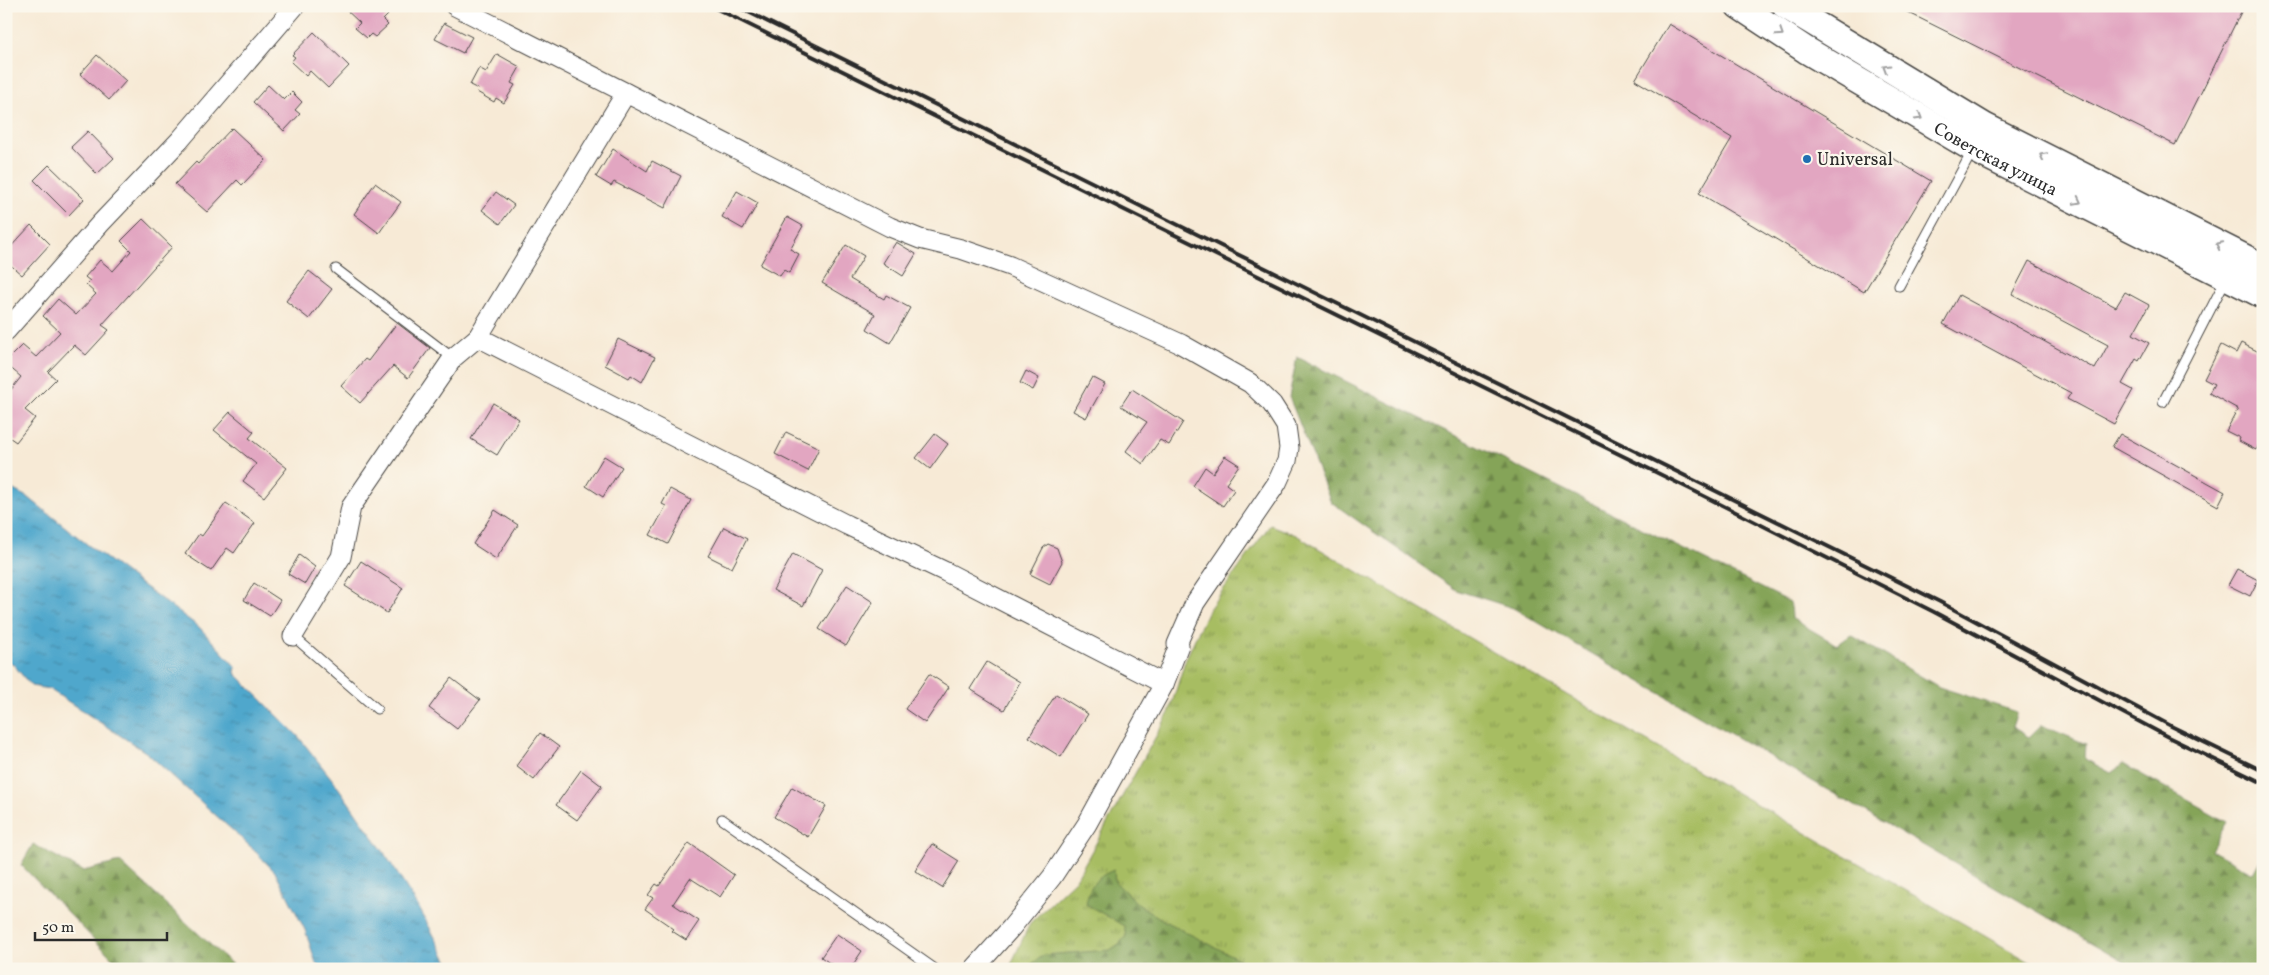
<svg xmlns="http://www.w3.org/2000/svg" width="2269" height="975" viewBox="0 0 2269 975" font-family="Vollkorn,serif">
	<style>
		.grass { fill: url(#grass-tufts); stroke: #697446 }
		.forest { fill: url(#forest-firs); stroke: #586842 }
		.water { fill: url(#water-ripples); stroke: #3d697c }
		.building { fill: #e2a6c1 }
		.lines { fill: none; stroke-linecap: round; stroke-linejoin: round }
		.service-casing { stroke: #4a4845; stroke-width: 11 }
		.minor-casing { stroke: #4a4845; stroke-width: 21 }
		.secondary-casing { stroke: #4a4845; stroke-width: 29 }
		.service { stroke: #fff; stroke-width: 9 }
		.minor { stroke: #fff; stroke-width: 19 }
		.secondary { stroke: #fff; stroke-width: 26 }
		.rail { stroke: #2b2b2b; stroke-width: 4 }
		.oneway { stroke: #a0a0a0 }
		.poi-dot { fill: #1f6fb2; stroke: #fbf7ec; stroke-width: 2 }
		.labels { text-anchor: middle; stroke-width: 4.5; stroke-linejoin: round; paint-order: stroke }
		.street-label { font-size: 18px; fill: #2b2b2b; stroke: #fbf7ec }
		.poi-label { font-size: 18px; fill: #2b2b2b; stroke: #fbf7ec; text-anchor: start }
	</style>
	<defs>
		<pattern id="grass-tufts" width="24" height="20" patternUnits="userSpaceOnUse" patternTransform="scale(1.25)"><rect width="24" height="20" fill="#a7bd62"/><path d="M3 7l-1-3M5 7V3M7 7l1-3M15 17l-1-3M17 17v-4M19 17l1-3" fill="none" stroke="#889a51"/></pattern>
		<pattern id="forest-firs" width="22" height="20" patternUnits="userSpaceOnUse" patternTransform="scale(1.25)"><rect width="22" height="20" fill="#85a458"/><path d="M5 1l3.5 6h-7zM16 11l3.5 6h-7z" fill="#6d8649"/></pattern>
		<pattern id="water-ripples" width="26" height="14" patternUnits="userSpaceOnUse" patternTransform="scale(1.25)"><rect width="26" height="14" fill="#4fa7cc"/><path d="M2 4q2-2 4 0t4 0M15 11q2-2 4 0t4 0" fill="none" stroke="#4288a6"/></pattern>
	</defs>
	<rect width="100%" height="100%" fill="#fbf7ec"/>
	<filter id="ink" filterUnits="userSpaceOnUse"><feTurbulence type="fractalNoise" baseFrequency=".02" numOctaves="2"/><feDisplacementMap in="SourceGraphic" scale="10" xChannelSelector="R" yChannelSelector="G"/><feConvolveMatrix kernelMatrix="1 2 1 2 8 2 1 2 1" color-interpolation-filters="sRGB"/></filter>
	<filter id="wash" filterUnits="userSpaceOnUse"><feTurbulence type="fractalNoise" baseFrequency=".0096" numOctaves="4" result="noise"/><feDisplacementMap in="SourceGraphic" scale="20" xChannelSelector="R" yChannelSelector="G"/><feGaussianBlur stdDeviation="1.12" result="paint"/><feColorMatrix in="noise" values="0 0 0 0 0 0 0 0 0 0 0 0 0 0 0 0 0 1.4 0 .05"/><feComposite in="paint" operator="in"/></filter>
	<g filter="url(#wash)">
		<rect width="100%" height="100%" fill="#f7ead6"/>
		<polygon class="grass" points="1270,525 1296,535 1520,668 2042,969 1009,969 1030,923 1076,879 1169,713 1185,661 1207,612"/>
		<g class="forest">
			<polygon points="1297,357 1790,602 1791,618 1837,645 1851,635 1939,687 2017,712 2012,727 2029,737 2041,725 2086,744 2085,759 2111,773 2123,764 2227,822 2211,850 2253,873 2263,855 2263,969 2137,969 1513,608 1456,590 1331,502 1289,397"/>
			<polygon points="33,844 83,871 120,862 237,969 123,969 21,865"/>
			<path d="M1114,870l1,12 24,23 29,18 90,46h-233l19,-14 66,-5 9,-6 7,-8 -2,-10 -38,-22c3,-19 10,-27 28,-34z"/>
		</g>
		<polygon class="water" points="6,486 29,498 88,545 199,627 236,667 235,673 298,736 335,783 383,851 418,906 452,969 321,969 316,963 305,930 276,873 252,848 147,753 49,689 31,686 13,664 6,661"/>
		<g id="blocks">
			<g class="building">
				<polygon points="342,6 380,6 388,15 383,20 388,25 375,37 371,34 367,38 355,28 360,23"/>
				<polygon points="1895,6 2244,6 2175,145"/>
				<polygon points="444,23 472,37 463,53 435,39"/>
				<polygon points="1669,24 1931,181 1864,292 1699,193 1732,138 1635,80"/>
				<polygon points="314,32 349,66 328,88 310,71 306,76 291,62 295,57 292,55"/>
				<polygon points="497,54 520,67 511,83 515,85 504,103 496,98 494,102 477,92 478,89 470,85 479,68 486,72"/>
				<polygon points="97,55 126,81 109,100 80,74"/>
				<polygon points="268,85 284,100 292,92 302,102 295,110 300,114 284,131 253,102"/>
				<polygon points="232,128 266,160 242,185 237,180 207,212 175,184 196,162 198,164"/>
				<polygon points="88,131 114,158 97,174 71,147"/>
				<polygon points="613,149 647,171 652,161 681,176 665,208 614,182 611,186 596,177"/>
				<polygon points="49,165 84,199 69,215 34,180"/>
				<polygon points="375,183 401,202 379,233 354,214"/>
				<polygon points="737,191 758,203 743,229 722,217"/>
				<polygon points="496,192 514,205 500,224 482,210"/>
				<polygon points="787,217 803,226 790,249 799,254 789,273 784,270 780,276 760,265"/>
				<polygon points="143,219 172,247 102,325 109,330 86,355 74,345 48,372 56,379 25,410 35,418 16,442 6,435 6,396 21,377 6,364 6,361 22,345 36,357 60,332 43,316 58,299 76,315 96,294 86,285 90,281 85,277 100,260 113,271 131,251 121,241"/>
				<polygon points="31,225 50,244 22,275 6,261 6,252"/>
				<polygon points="896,242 916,254 903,276 883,263"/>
				<polygon points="846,245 864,256 850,279 884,299 886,295 910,308 890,343 867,329 875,314 822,283"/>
				<polygon points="2029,261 2116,307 2125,292 2149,305 2133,334 2149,343 2139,361 2136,359 2122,384 2133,390 2114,424 2067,399 2071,393 1943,324 1959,295 2095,369 2108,345 2012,294"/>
				<polygon points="309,271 332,289 309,319 286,301"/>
				<polygon points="397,323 430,348 408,378 393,366 360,403 341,386 365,359 368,361"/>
				<polygon points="618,339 655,357 642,382 631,375 629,378 605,365"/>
				<polygon points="2241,343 2263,354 2263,436 2256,450 2239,441 2240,438 2226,431 2238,409 2209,393 2214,384 2204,379 2221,345 2236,353"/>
				<polygon points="1026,371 1039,378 1033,390 1020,383"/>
				<polygon points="1092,377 1105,384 1086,418 1073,411"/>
				<polygon points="1132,389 1183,422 1169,445 1160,440 1143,464 1126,451 1147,422 1121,406"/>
				<polygon points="493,403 519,419 497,455 471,439"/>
				<polygon points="230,412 254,432 249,438 287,468 264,497 243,481 256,464 214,430"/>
				<polygon points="786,432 819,448 808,471 775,454"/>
				<polygon points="935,434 948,444 930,469 916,458"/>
				<polygon points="2120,434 2225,492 2218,506 2112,447"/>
				<polygon points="604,456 622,467 603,497 586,486"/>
				<polygon points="1225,456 1239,465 1226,484 1234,490 1223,506 1193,486 1205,467 1213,473"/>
				<polygon points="670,489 691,500 668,544 650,535 666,506 662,504"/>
				<polygon points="226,503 255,523 234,553 227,548 211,571 185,554 199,534 202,536"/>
				<polygon points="495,510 518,525 496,559 473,544"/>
				<polygon points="724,527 747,539 732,568 708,556"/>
				<polygon points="1048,544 1057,548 1062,562 1050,584 1030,574 1043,548"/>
				<polygon points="793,554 822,570 803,606 773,590"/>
				<polygon points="299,555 315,567 305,584 288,574"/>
				<polygon points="361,561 403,588 387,613 345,586"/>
				<polygon points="2237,569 2258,580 2250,596 2228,585"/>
				<polygon points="254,583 280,600 270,616 244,600"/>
				<polygon points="847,585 873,602 846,646 819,629"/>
				<polygon points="987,662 1020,682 1004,710 970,689"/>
				<polygon points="929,674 949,687 925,723 905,709"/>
				<polygon points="451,678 480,700 457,729 429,708"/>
				<polygon points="1056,694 1088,714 1061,757 1029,737"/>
				<polygon points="540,733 559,747 534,780 516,766"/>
				<polygon points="581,770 602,786 577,820 556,805"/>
				<polygon points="792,787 826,806 808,837 774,817"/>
				<polygon points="689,843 734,875 720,897 690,878 673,904 699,921 686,940 672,931 674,929 645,909 653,898 648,895 656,884 659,886"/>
				<polygon points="932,844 959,861 942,888 915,871"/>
				<polygon points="837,934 862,951 850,969 838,969 821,957"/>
			</g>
		</g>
	</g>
	<g filter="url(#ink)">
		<use href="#blocks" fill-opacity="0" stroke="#4a4845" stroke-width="1"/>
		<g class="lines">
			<g class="service-casing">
				<g id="service">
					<polyline points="336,269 453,358"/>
					<polyline points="1899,286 1973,150"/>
					<polyline points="2163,402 2226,279"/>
					<polyline points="293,636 377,709"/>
					<polyline points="722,819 935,969"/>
				</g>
			</g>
			<g class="minor-casing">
				<g id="minor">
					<polyline points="455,6 890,227 920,239 961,249 1010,266 1181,344 1250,383 1272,404 1286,426 1289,448 1287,461 1277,483 1195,603 1177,644 1179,645 1164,684 1087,824 1052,877 1011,928 974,969"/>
					<polyline points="626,93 478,337 847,525 946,572 1164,684"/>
					<polyline points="6,331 100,224 180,140 295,6"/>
					<polyline points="293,636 341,557 351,507 453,358 478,337"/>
				</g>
			</g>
			<g class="secondary-casing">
				<g id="secondary">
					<path id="s1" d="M1739,6l67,44 168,99 289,146"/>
					<polyline points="1786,6 1984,126 2263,267"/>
				</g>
			</g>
			<use href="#service" class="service"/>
			<use href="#minor" class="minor"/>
			<use href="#secondary" class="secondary"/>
			<g class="rail">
				<polyline points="711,6 1696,492 1934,612 2168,737 2263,783"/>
				<polyline points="736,6 1940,602 2173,727 2263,771"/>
			</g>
		</g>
		<defs><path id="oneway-chevron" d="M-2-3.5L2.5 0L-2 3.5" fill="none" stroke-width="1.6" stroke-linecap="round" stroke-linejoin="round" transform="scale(1.25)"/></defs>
		<g class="oneway">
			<use href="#oneway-chevron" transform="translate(1780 33) rotate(33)"/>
			<use href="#oneway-chevron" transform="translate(1886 68) rotate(-149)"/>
			<use href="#oneway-chevron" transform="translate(1919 117) rotate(31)"/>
			<use href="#oneway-chevron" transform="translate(2043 156) rotate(-153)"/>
			<use href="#oneway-chevron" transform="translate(2078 201) rotate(27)"/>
			<use href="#oneway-chevron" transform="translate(2219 245) rotate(-153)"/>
		</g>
	</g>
	<circle class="poi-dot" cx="1807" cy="159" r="5"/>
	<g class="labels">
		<g class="street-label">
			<text dy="6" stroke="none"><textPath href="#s1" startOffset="299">Советская улица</textPath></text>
		</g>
		<g class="poi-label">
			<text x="1817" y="165">Universal</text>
		</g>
	</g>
	<rect width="2269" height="975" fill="none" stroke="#fbf7ec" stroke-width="25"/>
	<path d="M35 932v8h132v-8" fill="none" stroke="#2b2b2b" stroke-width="2.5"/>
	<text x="42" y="932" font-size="15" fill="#2b2b2b" stroke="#fbf7ec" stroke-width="4" paint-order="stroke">50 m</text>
</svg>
